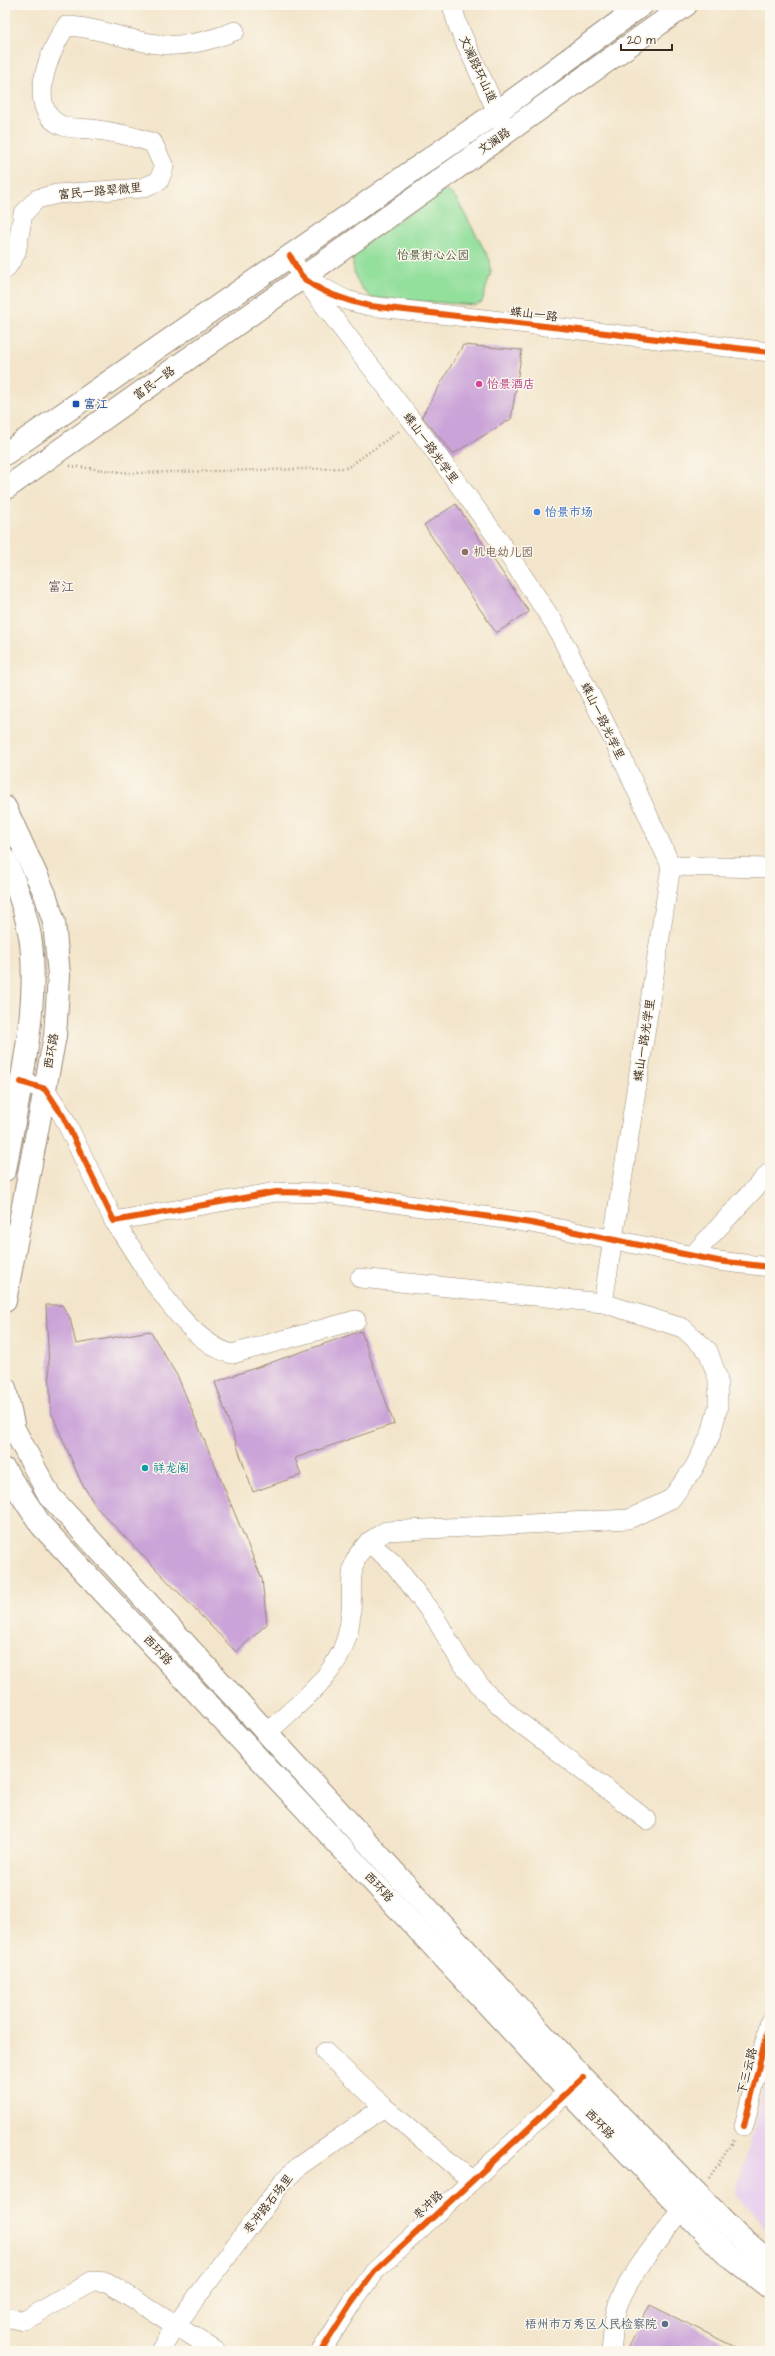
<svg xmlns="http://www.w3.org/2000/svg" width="775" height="2356" viewBox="0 0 775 2356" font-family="'Architects Daughter','LXGW WenKai TC',sans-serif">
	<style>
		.built { fill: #e9d2ed }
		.green { fill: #93df9c; stroke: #67845d }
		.building { fill: #caa3d8 }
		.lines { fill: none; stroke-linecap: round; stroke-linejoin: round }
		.minor-casing { stroke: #978874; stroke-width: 20 }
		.major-casing { stroke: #978874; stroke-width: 24 }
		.path { stroke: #978874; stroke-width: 2.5; stroke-dasharray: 1 3; stroke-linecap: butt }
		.minor { stroke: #fff; stroke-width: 19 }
		.major { stroke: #fff; stroke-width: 22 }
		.cycleway-casing { stroke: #fbf7ec; stroke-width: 8 }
		.cycleway { stroke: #e8590c; stroke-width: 6 }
		.hotel-dot { fill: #d1479c; stroke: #fbf7ec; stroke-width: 1.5 }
		.transit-dot { fill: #1a4fb4; stroke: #fbf7ec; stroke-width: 1.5 }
		.shop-dot { fill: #3f7fe0; stroke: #fbf7ec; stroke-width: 1.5 }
		.education-dot { fill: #8d6e63; stroke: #fbf7ec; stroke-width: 1.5 }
		.culture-dot { fill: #0f9aa8; stroke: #fbf7ec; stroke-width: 1.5 }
		.service-dot { fill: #5c6f8a; stroke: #fbf7ec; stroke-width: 1.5 }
		.labels { text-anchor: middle; stroke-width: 3; stroke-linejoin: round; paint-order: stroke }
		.street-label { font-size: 12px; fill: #3b2a1e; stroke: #fbf7ec }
		.park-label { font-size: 12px; fill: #51573e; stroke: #fbf7ec }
		.hotel-label { font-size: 12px; fill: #b23c85; stroke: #fbf7ec; text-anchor: start }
		.transit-label { font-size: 12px; fill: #164399; stroke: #fbf7ec; text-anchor: start }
		.shop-label { font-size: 12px; fill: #366cbe; stroke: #fbf7ec; text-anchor: start }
		.education-label { font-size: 12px; fill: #785e54; stroke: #fbf7ec; text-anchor: start }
		.culture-label { font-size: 12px; fill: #0d838f; stroke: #fbf7ec; text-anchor: start }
		.service-label { font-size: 12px; fill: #4e5e75; stroke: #fbf7ec; text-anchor: end }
		.neighbourhood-label { font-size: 13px; fill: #6d545f; stroke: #fbf7ec }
	</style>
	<rect width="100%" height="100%" fill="#fbf7ec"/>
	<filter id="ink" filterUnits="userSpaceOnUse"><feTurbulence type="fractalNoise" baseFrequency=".025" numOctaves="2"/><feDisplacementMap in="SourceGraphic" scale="8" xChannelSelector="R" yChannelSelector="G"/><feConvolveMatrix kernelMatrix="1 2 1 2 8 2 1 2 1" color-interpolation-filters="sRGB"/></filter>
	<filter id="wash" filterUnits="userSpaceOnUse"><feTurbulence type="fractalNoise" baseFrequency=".012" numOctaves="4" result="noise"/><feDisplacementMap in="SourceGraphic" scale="16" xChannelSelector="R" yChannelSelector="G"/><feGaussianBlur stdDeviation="0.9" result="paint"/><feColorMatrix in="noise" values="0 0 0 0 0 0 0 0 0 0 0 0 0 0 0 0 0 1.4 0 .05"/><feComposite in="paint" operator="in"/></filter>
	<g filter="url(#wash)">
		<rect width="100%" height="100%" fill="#f3e5cb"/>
		<polygon class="built" points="770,2066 770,2235 736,2193"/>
		<path class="green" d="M442,191l7,1 7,6 34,62 1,12 -9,30 -7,3 -103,-7c-15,-11 -23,-30 -17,-47z"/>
		<g id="blocks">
			<g class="building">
				<polygon points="463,345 522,350 511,419 453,454 422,416"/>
				<polygon points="456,504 529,612 496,633 424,525"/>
				<polygon points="46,1305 62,1305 70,1318 76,1344 150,1331 178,1377 262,1579 267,1624 236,1652 97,1508 81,1482 51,1412"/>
				<polygon points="361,1331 394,1424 295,1458 301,1475 253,1492 215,1382"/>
				<polygon points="650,2305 743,2351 627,2351"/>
			</g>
		</g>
	</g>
	<g filter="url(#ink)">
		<use href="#blocks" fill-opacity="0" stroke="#978874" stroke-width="1"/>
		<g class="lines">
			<g class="minor-casing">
				<g id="minor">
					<polyline points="452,5 458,26 503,125"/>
					<polyline points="290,256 302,276 422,434 496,536 554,623 618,749 671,866 603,1303"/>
					<path d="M5,270l11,-17 7,-39 14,-15 20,-5 85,-6 17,-7 5,-14 -11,-24c-22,-8 -39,-11 -62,-14 -9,-1 -20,0 -28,-3 -40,-15 -13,-76 3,-100 38,1 74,21 112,19 19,-1 39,-7 57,-14"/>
					<polyline points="310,281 346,300 370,306 770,352"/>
					<polyline points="671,866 770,868"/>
					<polyline points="21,1082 45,1089 63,1116 114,1221 276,1192 327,1193 531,1223 718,1261 770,1267"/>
					<path d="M114,1221c28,41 69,120 118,133l124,-34"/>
					<polyline points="692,1256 770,1172"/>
					<polyline points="368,1542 393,1563 411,1586 436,1619 459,1659 485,1692 515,1719 647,1820"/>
					<path d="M267,1733c23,-22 51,-43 68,-70 10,-15 15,-34 16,-52 2,-26 -5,-48 17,-68 5,-5 13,-8 18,-12l243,-12 42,-20 23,-31 17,-34 7,-27v-28l-10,-28 -25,-23 -80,-25 -243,-25"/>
					<polyline points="325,2052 384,2107 471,2180"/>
					<polyline points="744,2126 770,2021"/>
					<polyline points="5,2317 24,2321 92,2281 107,2282 216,2351"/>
					<polyline points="160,2351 176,2325 282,2183 299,2166 384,2107"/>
					<polyline points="321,2351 351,2304 374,2272 579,2081"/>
					<path d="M611,2351c2,-14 2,-29 6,-43 8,-27 47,-77 66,-98"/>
				</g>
			</g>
			<g class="major-casing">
				<g id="major">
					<polyline points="5,454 497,112 642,5"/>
					<polyline points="5,489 686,5"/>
					<polyline points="5,807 45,894 54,922 59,975 55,1036 5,1301"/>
					<path d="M5,859c12,27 22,55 26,84 8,69 -14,159 -26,227"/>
					<polyline points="5,1388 14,1429 49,1495 583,2078 739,2236 770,2262"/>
					<polyline points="5,1470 41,1525 568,2091 725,2253 770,2288"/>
				</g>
			</g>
			<g class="path">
				<polyline points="70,466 130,473 347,468 399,431"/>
				<polyline points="709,2178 735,2139"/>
			</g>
			<use href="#minor" class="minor"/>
			<use href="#major" class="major"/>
			<g class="cycleway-casing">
				<g id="cycleway">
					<path d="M290,256c4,6 7,13 11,19 13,16 50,27 69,31l400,46"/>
					<polyline points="21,1082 45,1089 63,1116 114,1221 276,1192 327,1193 531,1223 718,1261 770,1267"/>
					<polyline points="744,2126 770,2021"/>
					<polyline points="321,2351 351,2304 374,2272 583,2078"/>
				</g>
			</g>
			<use href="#cycleway" class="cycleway"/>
		</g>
	</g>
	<circle class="hotel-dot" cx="479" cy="384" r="4"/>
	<rect class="transit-dot" x="72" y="400" width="8" height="8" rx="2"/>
	<circle class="shop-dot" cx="537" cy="512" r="4"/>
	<circle class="education-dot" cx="465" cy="552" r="4"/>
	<circle class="culture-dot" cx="145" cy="1468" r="4"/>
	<circle class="service-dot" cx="665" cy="2324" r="4"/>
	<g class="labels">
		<g class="street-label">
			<text transform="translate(478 69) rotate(65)" y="4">文澜路环山道</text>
			<text transform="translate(494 141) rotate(-35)" y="4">文澜路</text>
			<text transform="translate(100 191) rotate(-5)" y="4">富民一路翠微里</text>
			<text transform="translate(534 314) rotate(7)" y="4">蝶山一路</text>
			<text transform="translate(154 383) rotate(-36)" y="4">富民一路</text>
			<text transform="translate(431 448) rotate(54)" y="4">蝶山一路光学里</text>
			<text transform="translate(603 721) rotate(64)" y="4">蝶山一路光学里</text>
			<text transform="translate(644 1040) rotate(-81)" y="4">蝶山一路光学里</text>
			<text transform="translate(51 1051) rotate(-80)" y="4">西环路</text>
			<text transform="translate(158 1650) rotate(47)" y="4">西环路</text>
			<text transform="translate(379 1887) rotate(47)" y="4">西环路</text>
			<text transform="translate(747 2071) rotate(-76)" y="4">下三云路</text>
			<text transform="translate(600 2124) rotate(46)" y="4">西环路</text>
			<text transform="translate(268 2204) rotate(-52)" y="4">枣冲路石场里</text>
			<text transform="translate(428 2205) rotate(-43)" y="4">枣冲路</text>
		</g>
		<g class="park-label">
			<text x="433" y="259">怡景街心公园</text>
		</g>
		<g class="hotel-label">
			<text x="487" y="388">怡景酒店</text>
		</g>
		<g class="transit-label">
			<text x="84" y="408">富江</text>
		</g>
		<g class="shop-label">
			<text x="545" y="516">怡景市场</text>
		</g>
		<g class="education-label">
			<text x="473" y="556">机电幼儿园</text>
		</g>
		<g class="culture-label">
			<text x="153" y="1472">祥龙阁</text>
		</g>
		<g class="service-label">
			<text x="657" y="2328">梧州市万秀区人民检察院</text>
		</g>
		<g class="neighbourhood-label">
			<text x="61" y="591">富江</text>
		</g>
	</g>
	<rect width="775" height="2356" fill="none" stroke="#fbf7ec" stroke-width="20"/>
	<path d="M621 44v6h51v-6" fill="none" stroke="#3b2a1e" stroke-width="2"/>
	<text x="627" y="44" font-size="12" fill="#3b2a1e" stroke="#fbf7ec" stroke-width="3" paint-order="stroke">20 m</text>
</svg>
